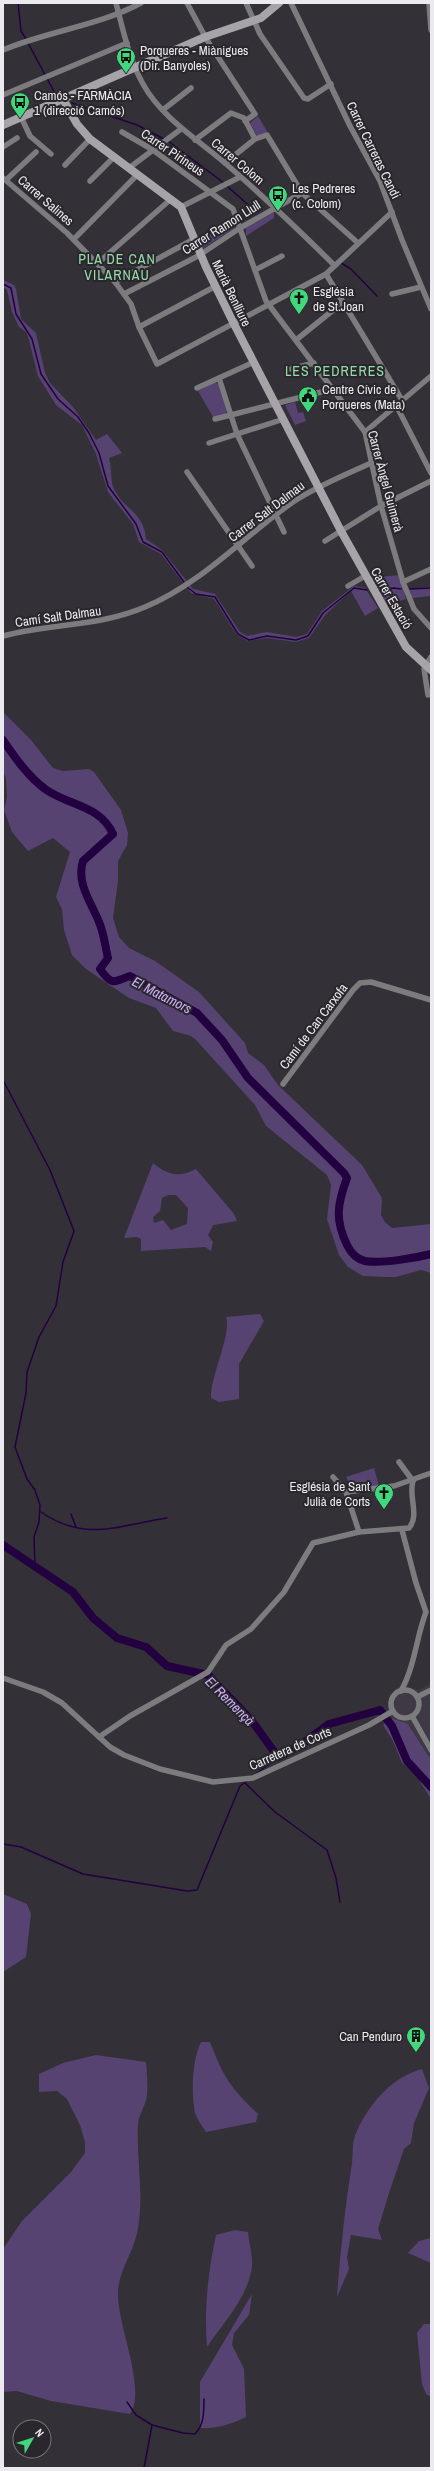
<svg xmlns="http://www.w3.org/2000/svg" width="434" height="2471" viewBox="0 0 434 2471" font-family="'Archivo Narrow',sans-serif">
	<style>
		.built { fill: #3e3944 }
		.green { fill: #574372; fill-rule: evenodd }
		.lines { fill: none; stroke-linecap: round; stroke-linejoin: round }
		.stream { stroke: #230040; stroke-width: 1.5 }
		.river { stroke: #230040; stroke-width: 8 }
		.street { stroke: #7c7b7e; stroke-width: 5.5 }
		.secondary { stroke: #a6a4a9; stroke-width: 8 }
		.labels { text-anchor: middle; stroke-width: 4; stroke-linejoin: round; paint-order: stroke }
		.poi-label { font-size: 13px; fill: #ebeaee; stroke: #29272c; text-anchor: start }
		.street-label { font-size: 13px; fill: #ebeaee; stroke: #29272c }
		.neighbourhood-label { font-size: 14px; letter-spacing: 1px; fill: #96dca9; stroke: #29272c }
		.water-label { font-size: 14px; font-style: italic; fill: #cdaefb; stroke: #29272c }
	</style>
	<rect width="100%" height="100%" fill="#333037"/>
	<polygon class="built" points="431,1683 431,1760 410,1726 391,1718 387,1708 390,1694 399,1686 419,1690"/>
	<g class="green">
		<polygon points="258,116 268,133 257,136 250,123"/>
		<polygon points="274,212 274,218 246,236 246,228"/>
		<polygon points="232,215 235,226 233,229 203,248 200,247 197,241 224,225"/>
		<path d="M3,280l11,5 2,4 5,30 15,14 9,40 5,10 23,24 23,33 11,-6 15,19 -13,5c3,10 1,22 5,31 10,21 30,23 32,50l16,11 31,39 22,5 25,38 7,4 20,-4 29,5 11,-3 15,-23 32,-25 11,2 13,20 -13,8 -14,-25 -26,24 -16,23 -13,4 -29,-4 -19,3 -11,-6 -23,-36 -23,-6 -30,-39 -22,-12 -6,-18 -25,-32 -12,-38 -14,-29 -26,-20 -18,-29 -9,-36 -3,-8 -7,-5 -7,-15 -5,-22 -4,-3z"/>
		<polygon points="215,382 218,384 227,411 225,414 213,417 198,391"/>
		<polygon points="295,402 298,413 303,412 306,421 295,425 285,405"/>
		<polygon points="399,575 406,599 386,605 370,578"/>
		<polygon points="431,587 431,596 412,598 409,589"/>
		<polygon points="3,712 31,740 53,768 63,771 89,769 94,772 121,810 128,833 127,845 118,861 118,881 113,918 119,937 129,948 155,961 199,992 245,1043 248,1053 264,1065 278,1085 362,1165 382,1198 381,1215 385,1222 392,1228 431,1224 431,1273 421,1270 396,1277 386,1277 363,1276 348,1267 339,1255 327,1219 331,1185 327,1175 266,1126 255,1105 196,1040 191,1036 173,1031 156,1008 129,998 86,969 72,955 64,930 62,909 56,897 70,852 53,838 28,851 12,832 4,810 7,797 6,778 3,771"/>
		<path d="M153,1163c14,12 26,15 43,6l38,45 3,7 -24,4 -5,10 5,7 -2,9 -6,-4 -64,4v-12l-4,-2 -13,1zM168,1195h8l12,13 -1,16 -16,6 -8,-10 -9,3 -1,-6 7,-6 2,-13z"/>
		<path d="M260,1314l4,7 -25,43v35l-20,3 -8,-4c-1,-22 21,-64 15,-81z"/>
		<polygon points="374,1468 379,1486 365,1489 362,1482 351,1486 346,1477"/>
		<polygon points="391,1718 408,1724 431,1760 431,1799 416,1775 402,1763 393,1741 383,1725"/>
		<polygon points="3,1894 27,1904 31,1914 26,1957 3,1972"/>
		<path d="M201,2042h9c14,36 20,45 48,72l-2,8 -50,10c-4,-6 -9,-13 -11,-19 -4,-20 -3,-53 6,-71z"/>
		<path d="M96,2055l50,7c1,11 2,22 1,33 -1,10 -8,19 -9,29 -2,37 7,72 -1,109 -4,20 -19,39 -19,60 -1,32 29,96 12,121l-79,-13 -34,-10 -14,1v-143l19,-28 49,-49 14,-19v-11l-5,-17 -13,-26 -10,-8 -18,1v-18l24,-11z"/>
		<path d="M422,2069l7,19 -15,35 -3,20 -7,6 -14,41 -12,39 4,11 -31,-5 -4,22 2,12 -12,28c3,-45 8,-89 15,-134 1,-9 0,-19 3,-27 11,-29 36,-59 67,-67z"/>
		<path d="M235,2230l13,2c1,11 5,24 4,34 -3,30 -29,57 -45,81 -3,-38 1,-75 9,-112z"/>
		<polygon points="431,2238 431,2263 408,2253 419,2241"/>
		<path d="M252,2294l-3,21 -15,18 -2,12 12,24 2,48c-14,7 -30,12 -46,11v-46z"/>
		<polygon points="424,2324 431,2324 431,2397 426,2394 422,2384 417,2333"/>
	</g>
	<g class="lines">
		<g class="stream">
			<polyline points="18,3 21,31 26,39"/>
			<polyline points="28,43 57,97"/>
			<polyline points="72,103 137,125 164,139"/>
			<polyline points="168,141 224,183"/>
			<polyline points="227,186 254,210"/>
			<polyline points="341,263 351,269 377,296"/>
			<polyline points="3,284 11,288 16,314 32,339 41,374 58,399 78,417 89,433 99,453 108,486 136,524 143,542 162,552 184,582"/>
			<polyline points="187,587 196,594 215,597 238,634 249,640 267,636 296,640 308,636 323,613 354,588 367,590"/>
			<polyline points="410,589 431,588"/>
			<polyline points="378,591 394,588 401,589"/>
			<polyline points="3,1080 50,1170 74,1231 63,1262 56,1306 39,1337 27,1372 26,1393 15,1447 27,1479 35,1490 40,1505 39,1522 34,1537 35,1567"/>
			<path d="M41,1512c45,31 78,13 126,6"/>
			<polyline points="71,1514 76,1527"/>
			<polyline points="256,1774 278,1757"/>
			<polyline points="245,1783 275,1812 327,1850 336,1878 340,1902"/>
			<polyline points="3,1844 21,1847 83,1874 187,1891 197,1890 240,1786 247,1781"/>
			<polyline points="127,2402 136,2415 152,2425"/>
			<path d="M144,2468l8,-43 31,8 12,1c9,-9 9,-22 9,-35"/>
		</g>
		<g class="river">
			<path d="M3,740c13,19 24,35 42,49 24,17 55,16 68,45l-30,27c-7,22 8,41 16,61 5,11 6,24 9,36l-8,11c12,17 13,13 30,7l67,37 25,27 26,38 96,95 3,5c-10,27 -12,42 0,67 4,8 9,14 18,16 16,3 50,-3 66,-7"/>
			<polyline points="3,1545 73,1592 93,1618 117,1638 146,1647 167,1666 208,1675 252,1721 278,1757 299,1746 329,1724 380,1710 392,1726 407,1761 431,1787"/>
		</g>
		<g class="street">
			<path d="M116,3c7,27 13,56 27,81 18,33 54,55 82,79 38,33 74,67 109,102"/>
			<polyline points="187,3 207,40 255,114 245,121"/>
			<polyline points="246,3 260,34 304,98 308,99 331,84"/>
			<polyline points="291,3 350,126 380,181 402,240 431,309"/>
			<polyline points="429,3 431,30"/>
			<path d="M3,50c45,-19 95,-24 138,-47"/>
			<polyline points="3,95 127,43"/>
			<polyline points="164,109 191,88"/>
			<polyline points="21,117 30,136 51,154"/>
			<polyline points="122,132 153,150 233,209 266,301 365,432 381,506 403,582 414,609 431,628"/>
			<polyline points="195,140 231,113 244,118 255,139"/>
			<polyline points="3,147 17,138"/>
			<polyline points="225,163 255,139 267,135 302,193 358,243"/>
			<polyline points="65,165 90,139"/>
			<polyline points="129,168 181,129"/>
			<polyline points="3,178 67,233 115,282 131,304 139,327 157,364 326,274 392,212"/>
			<polyline points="6,180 36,152"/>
			<polyline points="90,181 114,157"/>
			<polyline points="181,207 240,177"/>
			<polyline points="74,239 137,175"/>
			<polyline points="98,263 171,199"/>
			<polyline points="255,270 282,256"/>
			<polyline points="326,274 402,400"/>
			<polyline points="115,282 194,239"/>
			<polyline points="124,294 198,256 240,228 302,193"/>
			<polyline points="392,294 421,287"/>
			<polyline points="139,327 216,286"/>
			<polyline points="296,340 342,303"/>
			<polyline points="291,369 314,363"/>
			<polyline points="219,378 237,434 284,532"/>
			<polyline points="197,388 254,362"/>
			<polyline points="396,405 431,473"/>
			<polyline points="215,419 333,389"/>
			<polyline points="365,432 431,376"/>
			<polyline points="209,443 284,419"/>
			<polyline points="187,472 252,566"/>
			<polyline points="325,541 381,506 431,481"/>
			<polyline points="403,582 431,569"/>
			<polyline points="348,586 365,576"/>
			<path d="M3,636c48,-13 95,-9 142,-29 56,-23 99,-71 148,-105 24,-16 52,-27 78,-39"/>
			<polyline points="428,695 424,669 431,657"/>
			<polyline points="283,1084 353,990 360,983 371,982 431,1000"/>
			<polyline points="399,1462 413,1481"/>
			<polyline points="333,1477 346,1492"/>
			<polyline points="359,1532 346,1492 394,1486 431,1473"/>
			<polyline points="3,1678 43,1692 62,1703 110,1747 124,1755 160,1769 213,1782 253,1778 369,1725 393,1711"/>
			<circle cx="405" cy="1704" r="14"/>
			<path d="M401,1691c14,-25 15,-53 25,-79l-10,-29 -14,-53"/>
			<polyline points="417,1697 431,1690"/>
			<polyline points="412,1716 431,1750"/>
			<path d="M99,1737l31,-21 78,-44 18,-27 25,-16 33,-37 29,-49 46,-11 50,-4c11,-13 -1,-32 4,-47"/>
		</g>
		<g class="secondary">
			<polyline points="63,99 77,124 90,139 181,207 206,267 234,324 341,531 406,647 431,670"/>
			<polyline points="3,125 205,37 261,18 279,3"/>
		</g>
	</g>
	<defs>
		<g id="bus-pin" transform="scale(1)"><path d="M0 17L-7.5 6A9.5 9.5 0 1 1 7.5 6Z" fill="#41d77c" stroke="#29272c"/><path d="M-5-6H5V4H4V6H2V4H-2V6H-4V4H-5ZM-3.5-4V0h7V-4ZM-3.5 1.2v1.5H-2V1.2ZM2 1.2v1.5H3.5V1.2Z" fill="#111"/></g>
		<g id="church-pin" transform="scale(1)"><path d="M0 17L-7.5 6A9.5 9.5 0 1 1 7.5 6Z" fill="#41d77c" stroke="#29272c"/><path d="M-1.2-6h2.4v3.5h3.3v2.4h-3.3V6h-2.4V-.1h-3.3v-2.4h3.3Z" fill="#111"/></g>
		<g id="civic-pin" transform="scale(1)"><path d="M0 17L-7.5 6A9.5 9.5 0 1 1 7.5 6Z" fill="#41d77c" stroke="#29272c"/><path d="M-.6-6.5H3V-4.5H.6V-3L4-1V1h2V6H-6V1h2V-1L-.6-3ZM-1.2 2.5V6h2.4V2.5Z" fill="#111"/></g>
		<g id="building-pin" transform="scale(1)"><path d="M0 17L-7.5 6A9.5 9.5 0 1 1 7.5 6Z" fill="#41d77c" stroke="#29272c"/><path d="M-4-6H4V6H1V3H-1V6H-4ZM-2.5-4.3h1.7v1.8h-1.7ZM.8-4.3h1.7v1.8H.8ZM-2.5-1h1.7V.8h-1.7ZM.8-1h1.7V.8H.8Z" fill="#111"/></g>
	</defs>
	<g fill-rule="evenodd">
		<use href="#bus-pin" x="126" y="57"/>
		<use href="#bus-pin" x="20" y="102"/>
		<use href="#bus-pin" x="278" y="195"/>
		<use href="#church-pin" x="299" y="298"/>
		<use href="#civic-pin" x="308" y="396"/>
		<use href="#church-pin" x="384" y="1493"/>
		<use href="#building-pin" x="416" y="2036"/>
	</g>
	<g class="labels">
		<g class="poi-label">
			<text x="140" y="55">Porqueres - Miànigues<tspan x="140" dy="15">(Dir. Banyoles)</tspan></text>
			<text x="34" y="100">Camós - FARMÀCIA<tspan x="34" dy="15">1 (direcció Camós)</tspan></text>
			<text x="292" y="193">Les Pedreres<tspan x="292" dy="15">(c. Colom)</tspan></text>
			<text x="313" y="296">Església<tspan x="313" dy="15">de St.Joan</tspan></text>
			<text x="322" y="394">Centre Cívic de<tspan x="322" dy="15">Porqueres (Mata)</tspan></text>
			<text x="370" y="1491" text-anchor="end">Església de Sant<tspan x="370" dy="15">Julià de Corts</tspan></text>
			<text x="402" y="2041" text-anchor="end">Can Penduro</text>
		</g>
		<g class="street-label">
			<text transform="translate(374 150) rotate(64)" y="5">Carrer Carreras Candi</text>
			<text transform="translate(173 152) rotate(34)" y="5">Carrer Pirineus</text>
			<text transform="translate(238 161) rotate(40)" y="5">Carrer Colom</text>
			<text transform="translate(46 200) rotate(41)" y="5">Carrer Salines</text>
			<text transform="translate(221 227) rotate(-32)" y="5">Carrer Ramon Llull</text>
			<text transform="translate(232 293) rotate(64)" y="5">Marià Benlliure</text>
			<text transform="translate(386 481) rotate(75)" y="5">Carrer Àngel Guimerà</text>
			<text transform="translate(266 511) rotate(-37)" y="5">Carrer Salt Dalmau</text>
			<text transform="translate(392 598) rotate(60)" y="5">Carrer Estació</text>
			<text transform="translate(58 616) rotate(-8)" y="5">Camí Salt Dalmau</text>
			<text transform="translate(313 1026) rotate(-53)" y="5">Camí de Can Carxofa</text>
			<text transform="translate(290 1748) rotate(-24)" y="5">Carretera de Corts</text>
		</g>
		<g class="neighbourhood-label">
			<text x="117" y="264">PLA DE CAN<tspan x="117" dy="16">VILARNAU</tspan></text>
			<text x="335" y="376">LES PEDRERES</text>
		</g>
		<g class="water-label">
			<text transform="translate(162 995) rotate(27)" y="5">El Matamors</text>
			<text transform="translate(230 1701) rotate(45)" y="5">El Remençà</text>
		</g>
	</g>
	<rect width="434" height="2471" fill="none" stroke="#ebeaee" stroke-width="8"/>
	<g transform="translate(32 2439) rotate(51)"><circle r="19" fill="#29272c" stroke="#77757a"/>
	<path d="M0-3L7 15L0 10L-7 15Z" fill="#41d77c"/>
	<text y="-6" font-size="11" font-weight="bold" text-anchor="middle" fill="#ebeaee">N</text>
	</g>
</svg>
